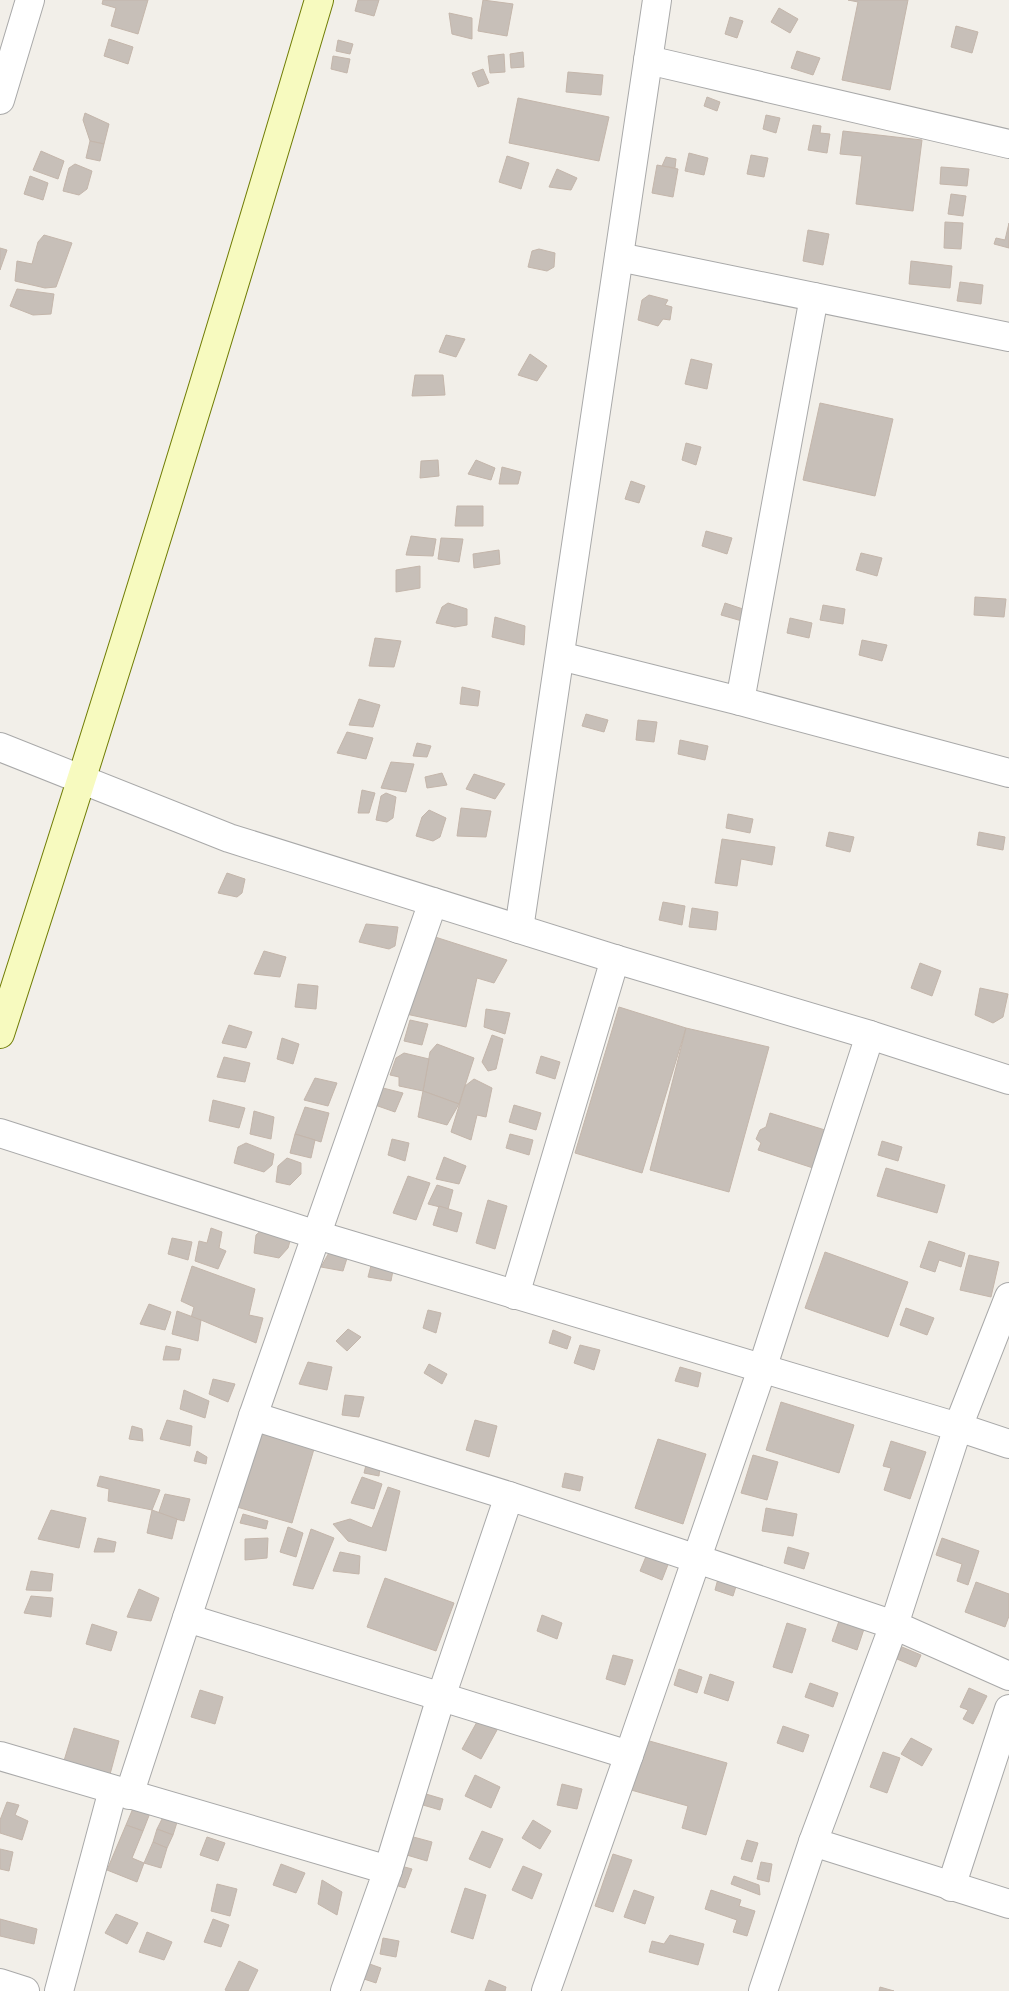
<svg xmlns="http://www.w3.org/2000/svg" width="1009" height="1991" viewBox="0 0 1009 1991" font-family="'Public Sans',sans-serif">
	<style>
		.building { fill: #c7bfb8; stroke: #c4b6ab }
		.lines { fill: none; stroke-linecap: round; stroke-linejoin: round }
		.street-casing { stroke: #a9a9a9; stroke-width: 30 }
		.secondary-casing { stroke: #707d05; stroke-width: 30 }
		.street { stroke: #fff; stroke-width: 28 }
		.secondary { stroke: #f7fabf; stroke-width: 28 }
	</style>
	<rect width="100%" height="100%" fill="#f2efe9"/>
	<g class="building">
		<polygon points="103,0 148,0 138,34 111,26 116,8 102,4"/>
		<polygon points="358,0 379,0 374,16 355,11"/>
		<polygon points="483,0 513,4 507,36 478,31"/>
		<polygon points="848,0 908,0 890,90 842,80 858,2"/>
		<polygon points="779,8 798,19 790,33 771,22"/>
		<polygon points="449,13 472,18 472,39 452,34"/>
		<polygon points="730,17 743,21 737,38 725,34"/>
		<polygon points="956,26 978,32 972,53 951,47"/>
		<polygon points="109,39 133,47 128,64 104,56"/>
		<polygon points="338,40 353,44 350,54 336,51"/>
		<polygon points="797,51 820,58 813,75 791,68"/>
		<polygon points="523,52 524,67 511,68 510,54"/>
		<polygon points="504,54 505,72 490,73 488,56"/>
		<polygon points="333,56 350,59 347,73 331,69"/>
		<polygon points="483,69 489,83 478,87 472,73"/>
		<polygon points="568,72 603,75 601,95 566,92"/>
		<polygon points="707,97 720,102 717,111 704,106"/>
		<polygon points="518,98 609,117 599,161 509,143"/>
		<polygon points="85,113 109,124 104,144 90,141 83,120"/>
		<polygon points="766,115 780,118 776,133 763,129"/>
		<polygon points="813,125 821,126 820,133 830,134 827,153 808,150"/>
		<polygon points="843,131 922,140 913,211 856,204 862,156 840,154"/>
		<polygon points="90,141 104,144 100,161 86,158"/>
		<polygon points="41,151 64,161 58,179 33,170"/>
		<polygon points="689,153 708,158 704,175 685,171"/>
		<polygon points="751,155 768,158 764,177 747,174"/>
		<polygon points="507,156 529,163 521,189 499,182"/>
		<polygon points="666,157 676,159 675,168 662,166"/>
		<polygon points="75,164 92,171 87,189 79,195 63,191 69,168"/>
		<polygon points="657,165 678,169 673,197 652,193"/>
		<polygon points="941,167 969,169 967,186 940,184"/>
		<polygon points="557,169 577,178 571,190 549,187"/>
		<polygon points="30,176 48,183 43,200 24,194"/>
		<polygon points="951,194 966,196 963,216 948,214"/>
		<polygon points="945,222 963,223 961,249 944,248"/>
		<polygon points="1009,223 1009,248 994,244 996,238 1005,240"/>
		<polygon points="808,230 829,234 823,265 803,261"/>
		<polygon points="44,235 72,243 56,287 45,288 15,281 17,261 32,264 38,242"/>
		<polygon points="0,248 7,250 0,270"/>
		<polygon points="539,249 555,253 554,267 547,271 528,267 532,251"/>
		<polygon points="911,261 952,266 950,288 909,284"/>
		<polygon points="960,282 983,285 981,304 957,301"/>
		<polygon points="17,289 54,294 51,314 33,315 10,306"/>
		<polygon points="649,295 668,300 665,305 672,307 670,320 663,319 658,326 638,320 642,300"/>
		<polygon points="446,335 465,339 456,357 439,352"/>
		<polygon points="530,354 547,366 537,381 518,375"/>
		<polygon points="691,359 712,364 707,389 685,384"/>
		<polygon points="415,375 443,375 445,395 412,396"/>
		<polygon points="820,403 893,419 875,496 803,480"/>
		<polygon points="686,443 701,447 696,465 682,460"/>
		<polygon points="438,460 439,476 420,478 421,461"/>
		<polygon points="476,460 495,468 491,480 468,474"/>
		<polygon points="502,467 521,472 518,484 499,484"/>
		<polygon points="631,481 645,486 639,503 625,499"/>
		<polygon points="457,506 483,506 483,526 455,526"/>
		<polygon points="706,531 732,538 727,554 702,546"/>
		<polygon points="411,536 436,539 433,556 406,555"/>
		<polygon points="441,538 463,539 459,562 438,559"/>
		<polygon points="499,550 500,564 474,568 473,554"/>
		<polygon points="861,553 882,558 877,576 856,570"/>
		<polygon points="420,566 420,588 396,592 396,570"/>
		<polygon points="975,597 1006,599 1004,617 974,615"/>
		<polygon points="448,603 467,609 467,625 455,627 436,623 442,607"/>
		<polygon points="725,603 746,610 742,621 721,615"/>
		<polygon points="823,605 845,609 843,624 820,620"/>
		<polygon points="495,617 525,626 524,645 492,637"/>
		<polygon points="790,618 812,623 809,638 787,633"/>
		<polygon points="375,638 401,641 394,667 369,666"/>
		<polygon points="862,640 887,645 882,661 859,655"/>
		<polygon points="462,687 480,691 478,706 460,704"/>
		<polygon points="359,699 380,705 373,727 349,725"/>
		<polygon points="586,714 608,720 604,732 582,726"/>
		<polygon points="638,720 657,722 654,742 636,740"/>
		<polygon points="347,732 373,738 366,759 337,753"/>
		<polygon points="680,740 708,746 705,760 678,754"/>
		<polygon points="417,743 431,746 427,757 413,756"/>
		<polygon points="391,762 414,764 406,792 381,788"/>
		<polygon points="442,773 447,785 427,788 425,777"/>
		<polygon points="474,774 505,784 495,799 466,789"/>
		<polygon points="362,790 375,793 369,813 358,813"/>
		<polygon points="386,793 396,797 393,818 387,822 376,820 381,796"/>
		<polygon points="461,808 491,811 486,837 457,836"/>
		<polygon points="429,810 446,818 440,837 433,841 416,836 422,817"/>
		<polygon points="728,814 753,819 750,833 726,828"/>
		<polygon points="829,832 854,837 850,852 826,846"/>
		<polygon points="979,832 1005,837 1003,850 977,845"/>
		<polygon points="722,839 775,847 772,865 741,859 737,886 715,883"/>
		<polygon points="227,873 245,879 242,893 237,897 218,893"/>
		<polygon points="663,902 685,906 682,925 659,920"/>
		<polygon points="692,908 718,912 716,930 689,927"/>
		<polygon points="366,924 398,927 395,946 389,949 359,942"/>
		<polygon points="432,936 507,960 494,983 477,978 466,1027 406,1014"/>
		<polygon points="264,951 286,957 280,977 254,974"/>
		<polygon points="920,963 941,971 932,996 911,988"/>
		<polygon points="298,984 318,986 316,1009 295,1007"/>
		<polygon points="980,988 1008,994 1003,1017 993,1023 975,1015"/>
		<polygon points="619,1007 686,1028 642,1173 575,1153"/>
		<polygon points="486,1009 510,1013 505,1034 484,1027"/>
		<polygon points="410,1020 428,1024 422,1045 404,1041"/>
		<polygon points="229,1025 252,1032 246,1048 222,1043"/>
		<polygon points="686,1028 769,1047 729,1192 650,1170"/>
		<polygon points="492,1035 503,1039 496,1069 488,1071 482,1062"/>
		<polygon points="282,1038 299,1044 293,1064 277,1059"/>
		<polygon points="437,1044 474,1058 459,1104 423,1091 430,1052"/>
		<polygon points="404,1053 429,1059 423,1091 399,1086 399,1077 390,1075 396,1058"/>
		<polygon points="541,1056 560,1062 555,1079 536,1073"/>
		<polygon points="224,1057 250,1063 245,1082 217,1077"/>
		<polygon points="315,1078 337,1083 328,1106 304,1100"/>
		<polygon points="474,1079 492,1088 486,1117 477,1115 471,1140 451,1132 465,1086"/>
		<polygon points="383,1088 403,1093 395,1112 375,1105"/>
		<polygon points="423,1091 459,1104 447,1125 418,1117"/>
		<polygon points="213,1100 245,1108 239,1128 209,1121"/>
		<polygon points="514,1105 541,1113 536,1130 509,1122"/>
		<polygon points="305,1107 329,1113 321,1142 295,1134"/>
		<polygon points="254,1111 274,1117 271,1139 250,1134"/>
		<polygon points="770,1113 825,1130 813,1168 758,1150 761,1143 756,1139 760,1130 766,1127"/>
		<polygon points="295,1134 315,1140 311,1158 290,1153"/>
		<polygon points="510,1134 533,1140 529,1155 506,1148"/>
		<polygon points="392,1139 409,1143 405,1161 388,1155"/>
		<polygon points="882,1141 902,1147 898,1161 878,1155"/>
		<polygon points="246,1143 274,1154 272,1165 264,1172 234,1163 238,1147"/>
		<polygon points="444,1157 466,1166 459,1184 436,1179"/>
		<polygon points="287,1158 301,1163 301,1174 290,1185 276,1182 278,1166"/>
		<polygon points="886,1168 945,1185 937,1213 877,1196"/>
		<polygon points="408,1176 430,1183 416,1220 393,1213"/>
		<polygon points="437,1185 453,1190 448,1209 428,1204"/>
		<polygon points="488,1200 507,1206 495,1249 476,1243"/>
		<polygon points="439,1206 462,1213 457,1232 433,1225"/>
		<polygon points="266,1226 292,1234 288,1248 279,1258 254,1253 256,1235"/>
		<polygon points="211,1228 222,1232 219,1248 226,1251 218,1269 195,1261 199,1241 207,1243"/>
		<polygon points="172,1238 192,1242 188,1260 168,1254"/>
		<polygon points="929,1241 965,1253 961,1267 939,1260 935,1272 920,1267"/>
		<polygon points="331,1249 348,1255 343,1271 321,1267"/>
		<polygon points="825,1252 908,1282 888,1337 805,1308"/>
		<polygon points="969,1255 999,1262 991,1297 960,1290"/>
		<polygon points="373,1258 394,1265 391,1281 368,1277"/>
		<polygon points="192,1266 255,1289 249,1315 263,1318 256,1343 201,1320 191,1318 194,1307 181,1301"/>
		<polygon points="149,1304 171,1312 165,1330 140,1324"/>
		<polygon points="906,1308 934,1318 927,1335 900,1325"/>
		<polygon points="428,1310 441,1313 436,1333 423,1328"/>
		<polygon points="177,1311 201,1320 198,1341 172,1334"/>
		<polygon points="348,1329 361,1337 347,1351 336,1341"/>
		<polygon points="553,1330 571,1337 567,1349 549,1343"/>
		<polygon points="580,1345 600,1350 594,1370 574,1363"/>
		<polygon points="166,1346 181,1349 179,1360 163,1360"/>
		<polygon points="308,1362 332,1367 327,1390 299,1384"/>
		<polygon points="429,1364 447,1374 442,1384 424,1373"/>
		<polygon points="680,1367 701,1373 698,1387 675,1381"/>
		<polygon points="213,1379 235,1384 228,1402 209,1394"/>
		<polygon points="184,1390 209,1401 205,1418 180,1409"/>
		<polygon points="345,1395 364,1397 359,1417 342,1415"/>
		<polygon points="781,1402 854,1425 839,1473 766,1450"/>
		<polygon points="167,1420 192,1426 190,1446 160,1439"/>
		<polygon points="475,1420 497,1426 489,1457 466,1450"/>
		<polygon points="132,1426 142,1429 143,1441 129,1439"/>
		<polygon points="261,1432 314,1449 292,1523 237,1507"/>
		<polygon points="658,1439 706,1454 683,1524 635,1508"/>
		<polygon points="891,1441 926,1452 910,1499 884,1490 891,1468 883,1466"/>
		<polygon points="197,1451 207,1457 206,1464 194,1461"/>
		<polygon points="753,1455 778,1462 767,1500 741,1493"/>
		<polygon points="366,1465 380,1466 379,1476 364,1473"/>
		<polygon points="565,1473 583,1477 580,1491 562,1487"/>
		<polygon points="100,1476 160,1490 152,1510 108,1501 109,1489 97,1486"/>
		<polygon points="362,1477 382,1484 374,1509 351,1503"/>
		<polygon points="388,1487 400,1491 386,1551 348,1541 333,1524 350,1519 372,1528"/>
		<polygon points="165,1494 190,1499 184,1521 158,1515"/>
		<polygon points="766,1508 797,1514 793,1536 762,1531"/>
		<polygon points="51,1510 86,1518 79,1548 38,1539"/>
		<polygon points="152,1510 177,1519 172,1539 147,1533"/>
		<polygon points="243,1514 268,1521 266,1529 240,1523"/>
		<polygon points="288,1527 303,1533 296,1557 280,1552"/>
		<polygon points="311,1529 334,1538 313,1589 293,1585"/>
		<polygon points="98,1538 116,1542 114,1552 94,1552"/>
		<polygon points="268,1538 267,1558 245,1560 245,1539"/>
		<polygon points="942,1538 979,1551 968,1585 957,1581 962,1564 936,1555"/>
		<polygon points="788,1547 809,1553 804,1569 784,1563"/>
		<polygon points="340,1552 360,1556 359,1574 333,1571"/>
		<polygon points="647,1554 669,1562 662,1580 640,1571"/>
		<polygon points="31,1571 53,1574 51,1591 26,1590"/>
		<polygon points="719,1575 738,1580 733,1596 715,1590"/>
		<polygon points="385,1578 454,1603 436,1651 367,1627"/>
		<polygon points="976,1582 1009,1594 1009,1616 1005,1627 965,1612"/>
		<polygon points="139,1589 159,1598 151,1621 127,1617"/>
		<polygon points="31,1596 53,1598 51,1617 24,1613"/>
		<polygon points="542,1615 562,1623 557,1639 537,1631"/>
		<polygon points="839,1621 864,1629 857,1650 832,1641"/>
		<polygon points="787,1623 806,1629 792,1673 773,1667"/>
		<polygon points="92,1624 117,1632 111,1651 86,1644"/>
		<polygon points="902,1647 921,1655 916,1667 897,1659"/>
		<polygon points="613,1655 633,1660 625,1685 606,1679"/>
		<polygon points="679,1669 702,1677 697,1693 674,1685"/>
		<polygon points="710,1674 734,1682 728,1701 704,1693"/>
		<polygon points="810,1683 838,1693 833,1707 805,1697"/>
		<polygon points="969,1688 987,1696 973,1724 963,1719 968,1710 960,1707"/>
		<polygon points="200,1690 223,1697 215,1724 191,1717"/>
		<polygon points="478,1720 497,1730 481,1759 462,1749"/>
		<polygon points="783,1726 809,1735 803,1752 777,1743"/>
		<polygon points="74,1728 119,1741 109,1778 63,1764"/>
		<polygon points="911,1738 932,1749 922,1766 901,1754"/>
		<polygon points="646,1740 727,1763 706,1835 682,1828 688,1806 631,1790"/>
		<polygon points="883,1752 900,1758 887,1793 870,1787"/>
		<polygon points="475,1775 500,1787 491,1808 465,1796"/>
		<polygon points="562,1784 582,1789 577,1809 557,1805"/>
		<polygon points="426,1794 443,1799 440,1810 423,1805"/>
		<polygon points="7,1802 19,1805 15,1815 28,1821 22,1840 0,1833 0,1820"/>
		<polygon points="134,1806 150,1813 143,1831 126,1825"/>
		<polygon points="164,1815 178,1819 173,1835 157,1829"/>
		<polygon points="533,1820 551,1831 540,1849 522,1838"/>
		<polygon points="126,1825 143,1831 132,1858 144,1863 137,1882 107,1870"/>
		<polygon points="157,1829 173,1835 167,1848 153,1842"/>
		<polygon points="482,1831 503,1839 490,1868 469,1859"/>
		<polygon points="406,1835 432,1842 427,1861 400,1853"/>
		<polygon points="207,1837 225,1843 218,1861 200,1855"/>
		<polygon points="747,1840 758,1843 752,1862 741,1859"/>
		<polygon points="153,1842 167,1848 161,1868 144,1863"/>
		<polygon points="0,1849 13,1852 9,1871 0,1869"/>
		<polygon points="613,1854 632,1860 613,1912 595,1906"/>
		<polygon points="761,1862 772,1864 769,1882 757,1879"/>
		<polygon points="281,1864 305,1873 296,1893 273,1885"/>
		<polygon points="401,1866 412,1869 405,1888 395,1885"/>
		<polygon points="523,1866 542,1874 532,1899 512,1890"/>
		<polygon points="734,1876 759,1885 760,1895 731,1884"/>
		<polygon points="322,1880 342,1892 337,1915 318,1904"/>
		<polygon points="217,1884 237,1889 230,1916 211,1911"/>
		<polygon points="465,1888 486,1895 473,1939 451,1932"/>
		<polygon points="634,1890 654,1897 645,1924 624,1917"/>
		<polygon points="711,1890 741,1900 739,1906 755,1911 747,1936 733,1932 737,1920 705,1909"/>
		<polygon points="116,1914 138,1923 127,1944 105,1933"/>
		<polygon points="0,1919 37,1929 34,1944 0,1936"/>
		<polygon points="213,1919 229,1925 221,1947 204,1942"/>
		<polygon points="147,1932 172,1942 164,1960 139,1952"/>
		<polygon points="670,1935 704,1944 698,1965 649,1952 652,1941 664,1944"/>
		<polygon points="383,1938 399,1941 396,1957 380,1954"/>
		<polygon points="239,1961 258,1970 248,1991 227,1991 225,1990"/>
		<polygon points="364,1962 381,1968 376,1983 358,1977"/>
		<polygon points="489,1980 506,1987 505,1991 485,1991"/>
		<polygon points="880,1987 894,1991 879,1991"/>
	</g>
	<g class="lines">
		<g class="street-casing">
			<g id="street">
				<polyline points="648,60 1009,144"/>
				<polyline points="0,100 30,0"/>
				<polyline points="619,257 1009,337"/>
				<polyline points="560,656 740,701 1009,773"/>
				<polyline points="740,701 814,297"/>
				<polyline points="0,747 229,838 615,959 870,1035 1009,1080"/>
				<polyline points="519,929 657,0"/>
				<polyline points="0,1133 317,1235 958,1427 1009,1444"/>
				<polyline points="515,1295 615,959"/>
				<polyline points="253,1416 509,1496"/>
				<polyline points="187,1618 629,1755"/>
				<polyline points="0,1756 388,1870 345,1991"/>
				<polyline points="129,1795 253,1416 433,902"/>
				<polyline points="813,1842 1009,1904"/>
				<polyline points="388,1870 441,1697 509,1496 894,1625 1009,1676"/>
				<polyline points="951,1887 1009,1709"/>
				<polyline points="0,1983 25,1991"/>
				<polyline points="59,1991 113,1790"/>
				<polyline points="546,1991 629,1755 762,1369 870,1035"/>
				<polyline points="763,1991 813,1842 894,1625 958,1427 1009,1297"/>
			</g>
		</g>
		<g class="secondary-casing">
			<path id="secondary" d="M0,1034c111,-343 217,-688 319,-1034"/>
		</g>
		<use href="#street" class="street"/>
		<use href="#secondary" class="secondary"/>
	</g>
</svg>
